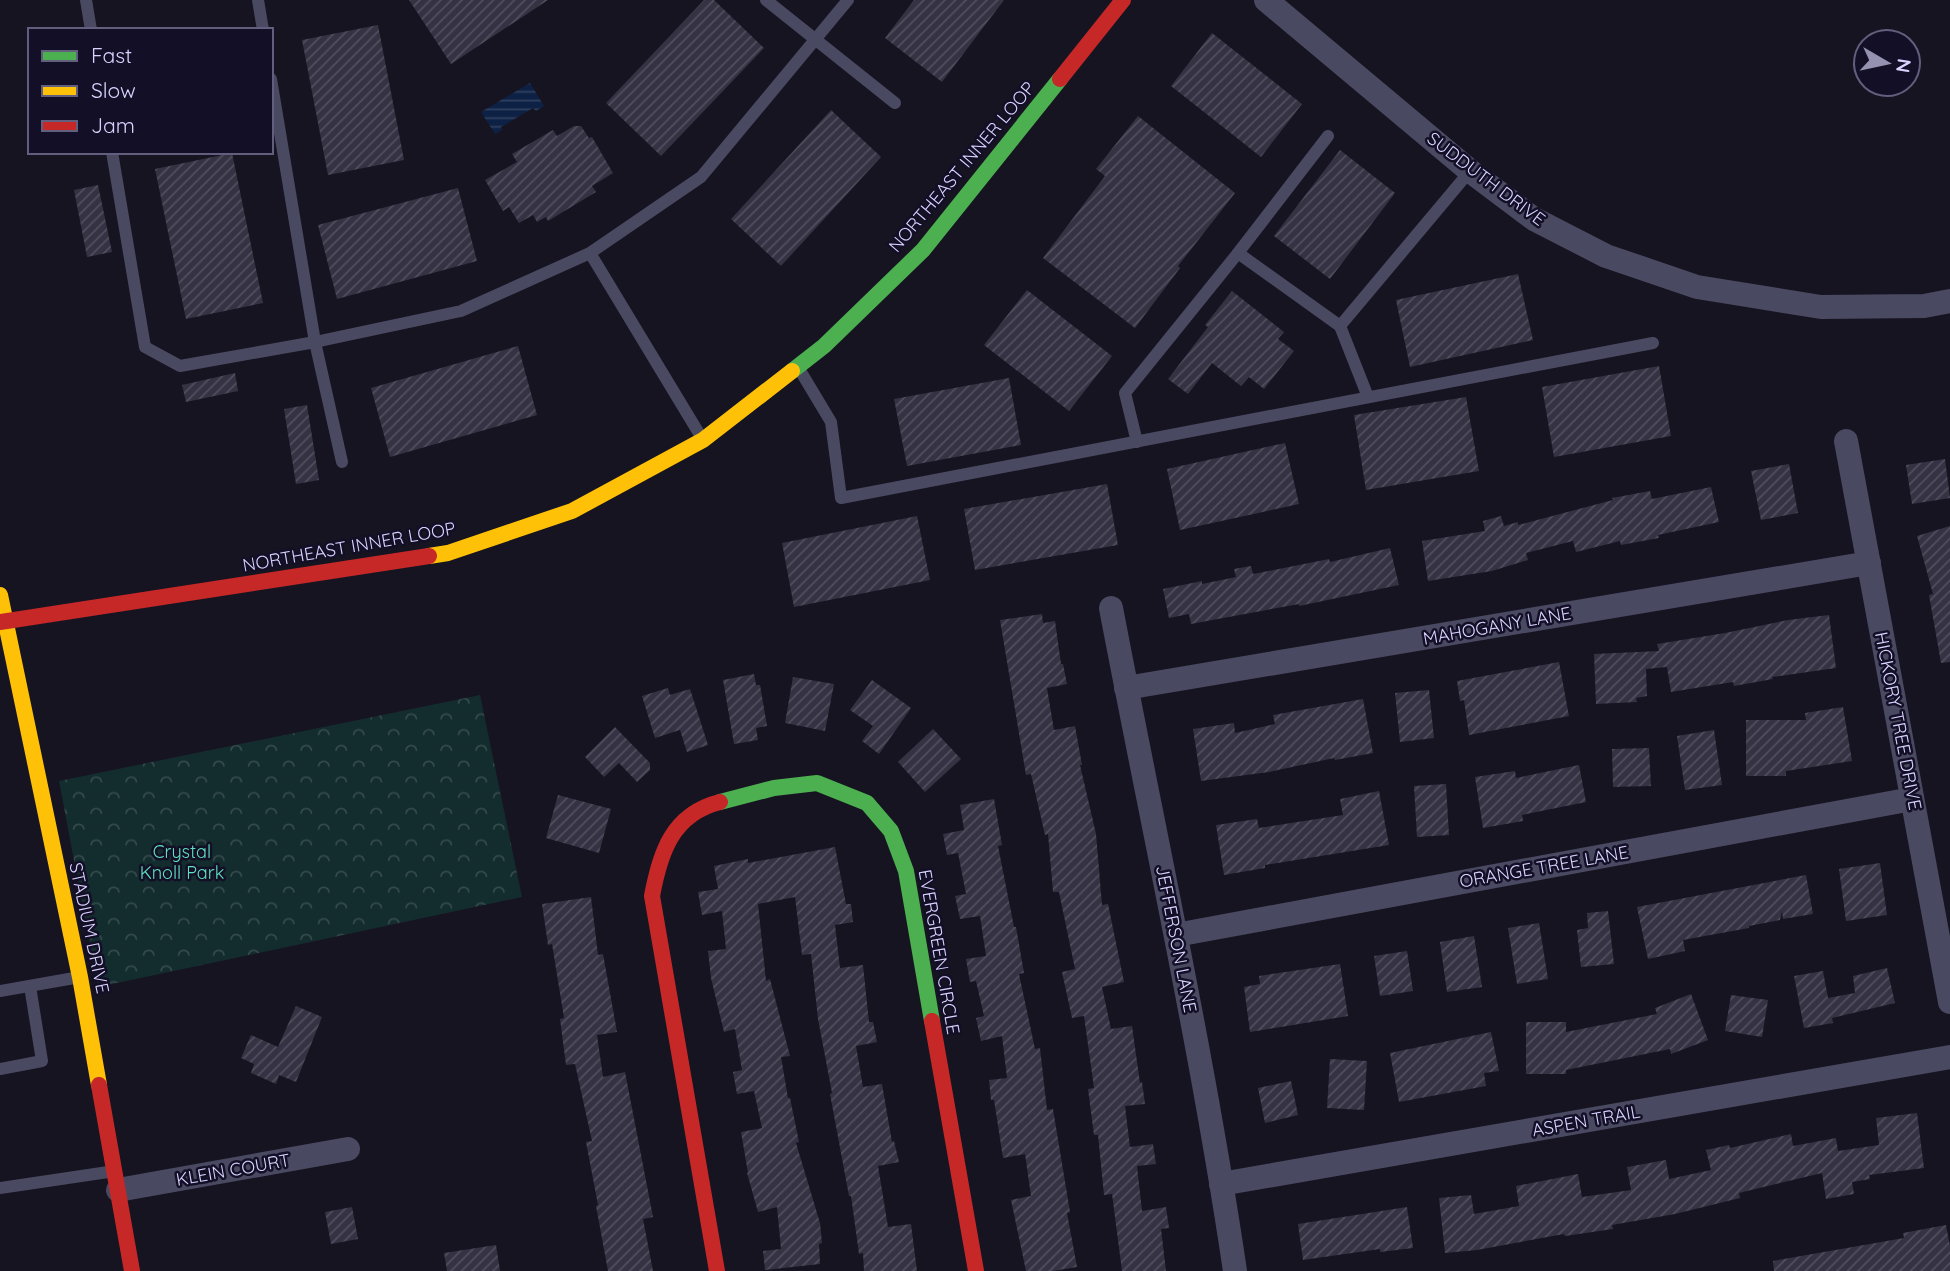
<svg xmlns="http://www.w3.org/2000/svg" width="1950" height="1271" viewBox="0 0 1950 1271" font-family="Quicksand,sans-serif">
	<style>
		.forest { fill: url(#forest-crowns) }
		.water { fill: url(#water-rules) }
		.building { fill: url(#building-hatch) }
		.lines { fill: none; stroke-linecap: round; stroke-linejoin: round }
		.lane { stroke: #4a4962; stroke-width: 12 }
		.street { stroke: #4a4962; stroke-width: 24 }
		.fast { stroke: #4caf50; stroke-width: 16 }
		.slow { stroke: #ffc107; stroke-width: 16 }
		.jam { stroke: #c62828; stroke-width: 16 }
		.labels { text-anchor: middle; stroke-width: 5; stroke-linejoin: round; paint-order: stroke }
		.street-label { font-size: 18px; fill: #d9d4ff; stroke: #130f26 }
		.park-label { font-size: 18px; fill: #5fe0c0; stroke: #130f26 }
	</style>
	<defs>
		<pattern id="forest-crowns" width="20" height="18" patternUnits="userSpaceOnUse" patternTransform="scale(1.75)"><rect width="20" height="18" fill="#132c2d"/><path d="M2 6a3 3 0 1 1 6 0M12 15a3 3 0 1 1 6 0" fill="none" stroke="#354a4c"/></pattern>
		<pattern id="water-rules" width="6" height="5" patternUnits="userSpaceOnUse" patternTransform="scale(1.75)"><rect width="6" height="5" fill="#0d2144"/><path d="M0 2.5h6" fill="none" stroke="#304060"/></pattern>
		<pattern id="building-hatch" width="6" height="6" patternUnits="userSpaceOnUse" patternTransform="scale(1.75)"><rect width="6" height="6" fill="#343243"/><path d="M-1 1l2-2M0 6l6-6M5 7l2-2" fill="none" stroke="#514f5f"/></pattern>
	</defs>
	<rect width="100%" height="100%" fill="#161421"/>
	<polygon class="forest" points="480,695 522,897 98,987 59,781"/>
	<polygon class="water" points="530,83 544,106 536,111 533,108 501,127 502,130 495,134 481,112"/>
	<g class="building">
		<polygon points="409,0 548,0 451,64"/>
		<polygon points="704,0 714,0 764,48 661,156 606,103"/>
		<polygon points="914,0 1004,0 942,82 885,38"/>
		<polygon points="378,25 404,160 328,175 302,40"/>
		<polygon points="1212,33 1302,104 1261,157 1171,86"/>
		<polygon points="831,110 881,157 781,266 731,219"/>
		<polygon points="1138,116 1235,193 1178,266 1180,268 1135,328 1043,258 1105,176 1096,169"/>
		<polygon points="574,126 581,126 589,138 592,137 613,173 592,186 596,192 548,221 546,217 537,222 533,215 519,223 509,207 503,211 485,180 517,162 512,154 553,130 557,136"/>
		<polygon points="1340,150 1395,193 1330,279 1274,236"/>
		<polygon points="232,153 263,303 186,319 155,169"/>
		<polygon points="98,185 112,252 87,257 74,190"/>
		<polygon points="458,188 477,261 337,299 318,225"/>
		<polygon points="1518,274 1533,340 1410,367 1396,300"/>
		<polygon points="1027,290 1112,356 1069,411 984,345"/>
		<polygon points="1232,291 1284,332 1278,339 1294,351 1264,389 1249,377 1241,386 1212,363 1188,394 1168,379 1208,327 1205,325"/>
		<polygon points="518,346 537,415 390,457 371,388"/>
		<polygon points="1659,366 1671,436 1554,457 1542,387"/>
		<polygon points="235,373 238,391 186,402 182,385"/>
		<polygon points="1009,378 1021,445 907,466 894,399"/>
		<polygon points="1466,397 1479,471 1366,490 1354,415"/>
		<polygon points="307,405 319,480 296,484 284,409"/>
		<polygon points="1285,443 1299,504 1180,530 1167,469"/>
		<polygon points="1945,459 1950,498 1912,504 1906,465"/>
		<polygon points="1789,464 1798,513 1761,520 1751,471"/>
		<polygon points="1107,484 1118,545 975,570 964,509"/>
		<polygon points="1711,487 1719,522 1658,535 1659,538 1621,545 1620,541 1576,552 1573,541 1526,553 1528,560 1492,571 1428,581 1422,541 1485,531 1483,521 1501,516 1504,526 1518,522 1518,525 1613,500 1612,498 1650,491 1652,499"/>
		<polygon points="917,516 930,580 794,607 782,543"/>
		<polygon points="1950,526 1950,662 1941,663 1929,595 1933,594 1917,536"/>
		<polygon points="1390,548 1399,585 1299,606 1299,604 1191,624 1189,614 1169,618 1163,589 1202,581 1202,584 1236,577 1234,569 1251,566 1253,574 1329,559 1330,562"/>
		<polygon points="1042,614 1043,623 1055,621 1061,664 1063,664 1067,684 1047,688 1054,730 1075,726 1082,765 1080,765 1096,834 1102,905 1108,904 1124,982 1102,987 1111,1029 1132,1026 1140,1083 1142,1082 1145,1104 1125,1106 1130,1147 1153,1144 1156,1164 1137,1166 1142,1211 1166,1207 1169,1228 1161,1229 1166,1271 1122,1271 1112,1194 1104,1195 1098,1135 1094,1135 1088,1089 1094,1088 1084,1016 1072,1018 1062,972 1075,969 1059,892 1053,892 1048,834 1045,835 1031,774 1026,775 1000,620"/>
		<polygon points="1829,615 1836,668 1772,677 1773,679 1734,686 1733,682 1671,692 1667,667 1646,669 1647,696 1636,698 1637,702 1596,704 1594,654 1659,651 1657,644 1725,633 1788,620"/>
		<polygon points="1559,662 1569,716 1469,735 1464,700 1460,701 1457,681"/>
		<polygon points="754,674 756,685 760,685 767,726 756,728 758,740 734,744 723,680"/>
		<polygon points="793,677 834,684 825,731 785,723"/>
		<polygon points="872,680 911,708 879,754 862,741 873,726 850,710"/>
		<polygon points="668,688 670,695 690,689 708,745 687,752 680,730 655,738 642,696"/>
		<polygon points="1429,690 1434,738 1400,742 1395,693"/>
		<polygon points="1363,699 1373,753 1335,760 1334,758 1269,772 1201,781 1193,729 1234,723 1235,733 1275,724 1273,715"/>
		<polygon points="1843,707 1852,761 1786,771 1786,776 1746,776 1746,720 1806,720 1805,713"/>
		<polygon points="615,727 650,763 650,770 637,782 619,763 604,777 585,757"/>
		<polygon points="933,729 961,759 925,792 898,762"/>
		<polygon points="1714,730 1722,785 1685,790 1677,736"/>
		<polygon points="1649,748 1651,786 1613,787 1612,749"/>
		<polygon points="1579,765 1586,802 1522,815 1523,821 1483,828 1475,777 1515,771 1516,778"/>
		<polygon points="1446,784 1449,835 1417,837 1414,786"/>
		<polygon points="1379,791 1389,845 1265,865 1265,868 1224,875 1216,825 1257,819 1259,828 1343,815 1340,799"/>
		<polygon points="558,795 611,809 599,853 546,838"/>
		<polygon points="994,799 1002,845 998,846 1014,927 1016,927 1024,973 1019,974 1035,1049 1040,1048 1047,1110 1053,1109 1070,1212 1067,1213 1077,1267 1053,1271 1026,1271 1011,1200 1031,1196 1025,1154 1003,1158 994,1100 991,1100 989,1080 1007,1078 1002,1036 981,1041 976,1018 984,1016 976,981 970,982 966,959 986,956 980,916 960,919 955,896 966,894 958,853 947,855 943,834 964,830 960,805"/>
		<polygon points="835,847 846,904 851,904 853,922 835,925 840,968 863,965 869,1022 873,1022 877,1042 856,1046 863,1087 882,1084 892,1142 894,1141 899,1162 878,1166 888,1227 911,1224 917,1271 864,1271 863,1253 859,1254 851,1196 849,1196 830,1094 832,1093 818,1019 811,954 802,955 795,897 758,904 766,981 770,979 790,1056 781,1057 788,1098 790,1098 799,1142 796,1143 820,1223 822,1243 819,1244 820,1264 765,1270 763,1251 781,1249 777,1207 758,1212 747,1173 748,1173 741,1132 762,1128 754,1091 737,1094 733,1072 742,1070 735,1029 724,1032 711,978 708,951 726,949 722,911 702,915 698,892 718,889 714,866 748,859 748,863"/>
		<polygon points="1880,863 1887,915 1846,921 1839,869"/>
		<polygon points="1806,875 1813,914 1783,919 1782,911 1780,920 1749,926 1749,928 1683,940 1685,951 1648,959 1637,907"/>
		<polygon points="591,897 598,955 603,954 617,1032 597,1035 603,1077 625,1072 653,1217 643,1219 653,1271 608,1271 596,1206 598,1205 586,1142 592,1141 575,1064 566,1065 560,1019 564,1018 552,944 548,945 542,904"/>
		<polygon points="1608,911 1614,964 1581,967 1577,930 1588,928 1587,913"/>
		<polygon points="1539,923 1548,979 1517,984 1508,928"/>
		<polygon points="1474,936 1482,987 1447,992 1440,942"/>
		<polygon points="1407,951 1413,991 1380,996 1374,956"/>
		<polygon points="1340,964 1348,1016 1250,1032 1244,987 1260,984 1259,976"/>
		<polygon points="1887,968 1895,1003 1832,1018 1833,1023 1804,1028 1794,976 1823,971 1828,998 1855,993 1853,976"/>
		<polygon points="1691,994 1708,1040 1671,1054 1670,1049 1566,1070 1566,1074 1526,1074 1526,1022 1566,1022 1566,1032 1657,1014 1655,1008"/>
		<polygon points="1731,995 1768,1000 1762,1037 1725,1031"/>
		<polygon points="296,1006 322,1017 296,1082 279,1075 276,1084 251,1073 254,1064 241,1058 251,1035 278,1047"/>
		<polygon points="1491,1032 1499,1071 1484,1073 1486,1086 1399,1102 1390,1053"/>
		<polygon points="1330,1059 1367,1061 1364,1110 1327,1108"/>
		<polygon points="1291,1081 1298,1115 1265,1123 1258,1088"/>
		<polygon points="1917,1113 1924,1168 1869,1175 1870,1179 1852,1182 1854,1194 1826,1199 1822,1173 1739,1193 1740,1198 1675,1214 1612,1225 1613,1229 1565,1236 1564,1234 1477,1250 1445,1253 1439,1198 1471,1195 1474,1214 1519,1206 1516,1186 1578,1174 1582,1197 1631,1190 1627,1167 1666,1160 1669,1179 1711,1170 1706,1150 1729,1145 1730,1148 1791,1134 1793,1146 1836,1138 1838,1151 1879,1145 1876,1118"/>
		<polygon points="352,1207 358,1239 331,1244 325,1212"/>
		<polygon points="1407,1207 1413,1248 1380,1252 1380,1249 1303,1260 1298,1224"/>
		<polygon points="1946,1225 1950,1246 1950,1271 1774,1271 1773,1261 1904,1238 1903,1233"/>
		<polygon points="496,1245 500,1271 447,1271 444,1253"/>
	</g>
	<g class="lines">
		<g class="lane">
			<polyline points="86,0 91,30"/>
			<polyline points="258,0 263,30"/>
			<polyline points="766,0 895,103"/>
			<polyline points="271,79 315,342 342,462"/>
			<polyline points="112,152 145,347 180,366 315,342 461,311 590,253 701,177 848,0"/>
			<polyline points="590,253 703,440"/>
			<polyline points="1238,253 1328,136"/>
			<polyline points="798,367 831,422 841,498 1653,343"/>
			<polyline points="1368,397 1340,326 1470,171"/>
			<polyline points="1137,442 1125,393 1238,253 1340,326"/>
			<polyline points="0,991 80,977"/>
			<polyline points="0,1069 42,1061 30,986"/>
			<polyline points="0,1188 115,1171"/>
		</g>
		<g class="street">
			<polyline points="1266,0 1470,171 1534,219 1606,256 1697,287 1821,307 1924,306 1950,301"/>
			<polyline points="1846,441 1950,1002"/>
			<path d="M1111,608c42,221 91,440 124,663"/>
			<polyline points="1126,688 1869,563"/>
			<polyline points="1176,935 1912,799"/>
			<polyline points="1221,1184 1950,1057"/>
			<polyline points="118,1190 348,1149"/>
		</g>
		<g class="fast">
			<polyline points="792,371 824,346 923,250 1060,79"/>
			<polyline points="720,802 774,788 817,783 867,803 891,831 906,871 932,1021"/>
		</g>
		<g class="slow">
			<polyline points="429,556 448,553 572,511 703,440 792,371"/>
			<polyline points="0,595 80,977 99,1085"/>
		</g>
		<g class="jam">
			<polyline points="1060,79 1123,0"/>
			<polyline points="0,622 429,556"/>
			<polyline points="932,1021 976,1271"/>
			<polyline points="99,1085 132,1271"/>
			<path d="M717,1271l-65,-375c8,-43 20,-82 68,-94"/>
		</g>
	</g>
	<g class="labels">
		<g class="street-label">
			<text transform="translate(962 167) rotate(-50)" y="6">NORTHEAST INNER LOOP</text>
			<text transform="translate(1486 179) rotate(37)" y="6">SUDDUTH DRIVE</text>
			<text transform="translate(349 547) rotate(-10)" y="6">NORTHEAST INNER LOOP</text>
			<text transform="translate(1497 626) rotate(-10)" y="6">MAHOGANY LANE</text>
			<text transform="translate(1898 721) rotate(79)" y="6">HICKORY TREE DRIVE</text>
			<text transform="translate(1544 867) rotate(-10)" y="6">ORANGE TREE LANE</text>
			<text transform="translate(89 928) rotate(78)" y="6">STADIUM DRIVE</text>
			<text transform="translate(1176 939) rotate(79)" y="6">JEFFERSON LANE</text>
			<text transform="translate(939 952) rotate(80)" y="6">EVERGREEN CIRCLE</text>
			<text transform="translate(1586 1121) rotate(-10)" y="6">ASPEN TRAIL</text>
			<text transform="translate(233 1170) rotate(-10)" y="6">KLEIN COURT</text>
		</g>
		<g class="park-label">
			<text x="182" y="858">Crystal<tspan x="182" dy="21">Knoll Park</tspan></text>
		</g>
	</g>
	<rect x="28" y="28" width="245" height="126" fill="#130f26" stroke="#625e7d" stroke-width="2"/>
	<rect x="42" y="51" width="35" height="10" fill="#4caf50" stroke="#625e7d" stroke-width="2"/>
	<text x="91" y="63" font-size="21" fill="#d9d4ff">Fast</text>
	<rect x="42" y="86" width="35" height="10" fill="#ffc107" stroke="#625e7d" stroke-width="2"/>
	<text x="91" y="98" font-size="21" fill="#d9d4ff">Slow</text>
	<rect x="42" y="121" width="35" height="10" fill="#c62828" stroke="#625e7d" stroke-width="2"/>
	<text x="91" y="133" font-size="21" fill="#d9d4ff">Jam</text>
	<g transform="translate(1887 63) rotate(99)"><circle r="33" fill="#130f26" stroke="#625e7d" stroke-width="2"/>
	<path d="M0-5L12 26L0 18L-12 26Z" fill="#9591b1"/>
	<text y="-10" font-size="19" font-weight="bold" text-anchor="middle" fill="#d9d4ff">N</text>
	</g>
</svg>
